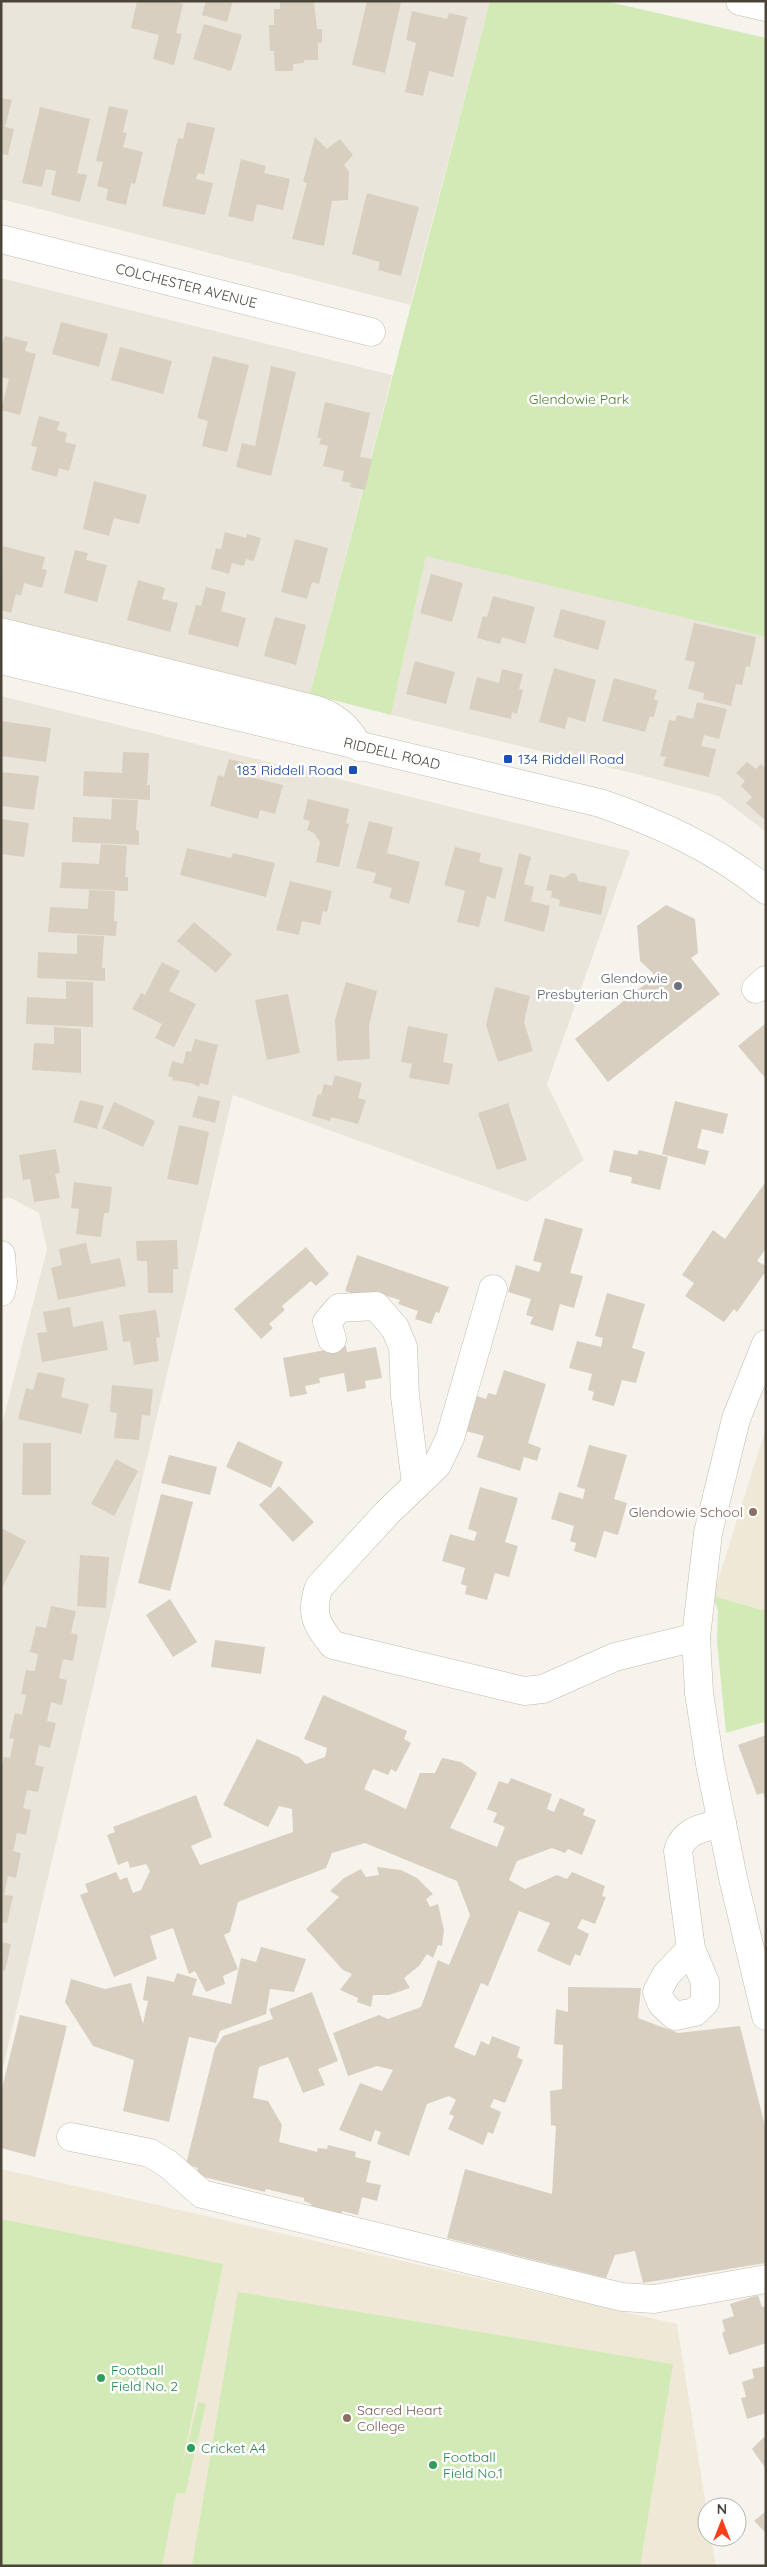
<svg xmlns="http://www.w3.org/2000/svg" width="767" height="2567" viewBox="0 0 767 2567" font-family="Quicksand,sans-serif">
	<style>
		.residential { fill: #eae5da }
		.education { fill: #efe8d6 }
		.green { fill: #d2eab5 }
		.building { fill: #d8cfc1 }
		.lines { fill: none; stroke-linecap: round; stroke-linejoin: round }
		.minor-casing { stroke: #c2bbae; stroke-width: 29 }
		.minor { stroke: #fff; stroke-width: 28 }
		.transit-dot { fill: #1a4fb4; stroke: #fff; stroke-width: 2 }
		.worship-dot { fill: #6b7280; stroke: #fff; stroke-width: 2 }
		.education-dot { fill: #8d6e63; stroke: #fff; stroke-width: 2 }
		.leisure-dot { fill: #2e9e5b; stroke: #fff; stroke-width: 2 }
		.labels { text-anchor: middle; stroke-width: 5; stroke-linejoin: round; paint-order: stroke }
		.street-label { font-size: 14px; fill: #4b4439; stroke: #fff }
		.park-label { font-size: 14px; fill: #4a7f2a; stroke: #fff }
		.transit-label { font-size: 14px; fill: #164399; stroke: #fff; text-anchor: start }
		.worship-label { font-size: 14px; fill: #5b616d; stroke: #fff; text-anchor: end }
		.education-label { font-size: 14px; fill: #785e54; stroke: #fff; text-anchor: end }
		.leisure-label { font-size: 14px; fill: #27864d; stroke: #fff; text-anchor: start }
	</style>
	<rect width="100%" height="100%" fill="#f6f3ec"/>
	<g class="residential">
		<polygon points="1,1 490,1 410,305 1,199"/>
		<polygon points="1,278 392,375 310,694 1,619"/>
		<polygon points="426,555 766,637 766,832 719,796 644,776 391,715"/>
		<polygon points="1,696 630,851 547,1084 584,1160 527,1202 233,1095 1,2076 1,1428 47,1249 39,1213 9,1197 1,1199"/>
	</g>
	<g class="education">
		<polygon points="766,1428 766,1611 713,1596"/>
		<polygon points="1,2169 677,2324 707,2512 707,2537 711,2537 716,2566 1,2566"/>
	</g>
	<g class="green">
		<polygon points="490,1 605,1 766,38 766,637 426,556 391,715 310,694"/>
		<polygon points="713,1596 766,1611 766,1727 764,1722 726,1733 717,1642 718,1611"/>
		<polygon points="1,2219 223,2264 181,2470 198,2402 206,2404 185,2494 176,2493 162,2566 1,2566"/>
		<polygon points="238,2292 673,2364 640,2566 192,2566"/>
	</g>
	<g class="building">
		<polygon points="137,1 176,1 183,4 176,33 182,34 174,65 153,59 159,35 131,28"/>
		<polygon points="206,1 233,1 227,22 202,15"/>
		<polygon points="280,1 314,1 317,29 322,29 322,42 318,43 318,60 304,60 304,63 293,64 293,71 275,71 274,51 270,51 269,25 274,25 274,9 280,9"/>
		<polygon points="367,1 401,2 385,73 352,65"/>
		<polygon points="412,11 447,19 449,13 467,17 453,77 429,71 423,96 405,92 416,43 406,40"/>
		<polygon points="204,24 242,35 231,71 193,59"/>
		<polygon points="1,98 12,100 5,127 14,129 8,155 1,154"/>
		<polygon points="109,106 128,110 123,132 127,133 123,147 143,152 135,184 131,183 126,205 106,200 108,189 97,186 103,162 96,161"/>
		<polygon points="40,107 90,119 77,173 87,175 80,202 51,195 56,171 46,169 42,187 22,183"/>
		<polygon points="187,122 215,128 204,174 198,173 196,179 213,183 205,215 162,206 178,138 183,139"/>
		<polygon points="315,137 327,149 340,139 353,155 344,165 349,172 348,200 332,201 324,246 292,239 307,183 303,182"/>
		<polygon points="241,159 266,166 264,173 290,179 283,210 257,204 253,222 228,216"/>
		<polygon points="367,193 419,207 401,276 378,270 380,262 352,254"/>
		<polygon points="61,322 108,334 99,367 52,354"/>
		<polygon points="5,336 28,342 25,351 36,354 20,415 1,410 9,379 1,377 1,344"/>
		<polygon points="120,347 172,361 163,394 111,380"/>
		<polygon points="213,356 249,365 227,452 202,446 208,421 197,418"/>
		<polygon points="271,366 296,372 271,476 236,467 242,443 255,446"/>
		<polygon points="325,402 370,413 360,457 372,459 365,490 350,487 351,483 342,481 344,471 323,466 328,446 319,444 321,438 317,438"/>
		<polygon points="39,416 60,422 57,430 67,433 65,442 76,445 69,471 59,468 57,477 31,470 37,447 31,446"/>
		<polygon points="94,481 147,495 139,524 114,518 109,536 83,529"/>
		<polygon points="225,532 246,538 247,534 261,538 254,561 246,559 244,566 232,563 229,574 211,569 216,548 221,549"/>
		<polygon points="295,539 328,548 319,584 312,582 307,599 281,592"/>
		<polygon points="3,546 45,557 42,569 47,570 42,588 24,583 21,596 16,594 11,613 1,610"/>
		<polygon points="75,550 88,553 86,560 107,565 97,602 64,593"/>
		<polygon points="431,574 463,583 452,622 420,613"/>
		<polygon points="138,580 165,588 162,599 178,603 170,632 127,620"/>
		<polygon points="206,587 226,592 221,611 246,618 238,647 188,634 196,605 201,606"/>
		<polygon points="493,596 535,607 525,644 502,637 500,644 477,638 483,616 487,617"/>
		<polygon points="561,609 606,621 598,650 553,637"/>
		<polygon points="275,617 306,625 296,665 264,656"/>
		<polygon points="694,623 756,637 750,667 746,666 742,685 736,684 731,706 703,699 704,693 688,689 695,662 685,660"/>
		<polygon points="415,661 455,672 446,704 406,694"/>
		<polygon points="554,668 596,680 585,722 568,717 565,729 539,722"/>
		<polygon points="502,669 523,674 519,689 523,690 517,714 512,712 511,719 469,709 477,677 499,683"/>
		<polygon points="614,678 657,690 654,699 658,701 654,717 650,716 645,732 602,721"/>
		<polygon points="697,702 727,709 719,739 704,735 701,746 716,749 709,777 663,766 666,757 660,756 669,720 675,721 677,715 693,719"/>
		<polygon points="1,721 51,728 46,762 1,756"/>
		<polygon points="123,752 149,753 147,785 150,785 150,800 83,796 84,771 122,773"/>
		<polygon points="229,759 249,764 246,776 283,785 275,814 260,810 258,819 210,806 218,775 224,777"/>
		<polygon points="747,762 756,769 761,764 766,769 766,821 746,803 752,797 741,786 745,781 736,773"/>
		<polygon points="1,772 39,776 34,810 1,806"/>
		<polygon points="112,799 138,800 136,830 139,831 139,845 72,842 73,817 111,819"/>
		<polygon points="308,799 349,809 346,823 349,824 339,867 316,862 320,842 314,833 307,830 310,821 303,819"/>
		<polygon points="1,819 29,823 24,857 1,854"/>
		<polygon points="369,821 393,827 387,853 420,862 409,904 389,898 392,888 373,883 376,873 356,868"/>
		<polygon points="101,844 127,846 125,877 128,877 128,891 60,888 62,862 99,864"/>
		<polygon points="455,847 481,853 479,862 503,868 495,899 487,896 479,927 457,922 465,891 444,885"/>
		<polygon points="187,848 231,858 233,853 275,863 266,897 180,875"/>
		<polygon points="519,853 531,857 524,884 534,887 531,901 550,906 544,932 504,921"/>
		<polygon points="571,873 576,874 578,881 607,887 601,915 559,906 560,900 551,897 552,891 546,890 550,874 565,878"/>
		<polygon points="290,881 332,891 327,912 323,911 320,925 302,921 299,935 276,930"/>
		<polygon points="89,890 115,891 114,921 117,921 116,936 48,932 50,907 88,909"/>
		<polygon points="666,905 695,919 698,953 691,958 720,994 608,1082 575,1039 653,978 653,973 640,961 637,926"/>
		<polygon points="194,922 232,954 216,973 177,941"/>
		<polygon points="77,935 104,936 102,968 105,968 105,981 37,978 38,952 77,954"/>
		<polygon points="162,962 180,971 169,991 196,1004 174,1047 155,1038 162,1024 132,1009 141,993 145,995"/>
		<polygon points="66,981 93,982 93,1027 26,1024 27,997 66,999"/>
		<polygon points="346,982 377,991 369,1026 370,1059 337,1061 335,1020"/>
		<polygon points="495,987 530,996 524,1022 533,1051 498,1062 486,1025"/>
		<polygon points="288,994 300,1053 267,1060 255,1000"/>
		<polygon points="766,1023 766,1079 738,1046"/>
		<polygon points="408,1026 448,1034 443,1062 453,1064 449,1085 409,1078 412,1064 401,1062"/>
		<polygon points="54,1027 81,1029 81,1073 32,1070 34,1043 54,1044"/>
		<polygon points="195,1039 218,1045 208,1085 200,1083 199,1087 191,1083 172,1080 173,1078 168,1076 172,1061 183,1064 186,1051 191,1052"/>
		<polygon points="335,1075 362,1083 358,1098 366,1100 358,1124 331,1117 330,1121 312,1116 318,1094 321,1095 324,1084 332,1086"/>
		<polygon points="198,1096 220,1101 215,1123 192,1117"/>
		<polygon points="80,1100 104,1106 97,1129 73,1122"/>
		<polygon points="675,1101 728,1114 723,1134 702,1129 697,1148 709,1151 705,1165 662,1154"/>
		<polygon points="114,1102 155,1121 143,1147 102,1128"/>
		<polygon points="508,1103 527,1160 497,1170 478,1113"/>
		<polygon points="179,1125 209,1132 198,1185 167,1179"/>
		<polygon points="56,1149 60,1173 55,1174 60,1198 34,1202 30,1179 23,1180 19,1155"/>
		<polygon points="614,1150 637,1155 639,1150 668,1157 660,1190 631,1183 632,1177 609,1172"/>
		<polygon points="74,1182 112,1187 109,1213 104,1213 101,1237 76,1234 79,1209 71,1208"/>
		<polygon points="764,1184 766,1185 766,1248 757,1261 766,1266 766,1271 737,1312 734,1309 724,1322 685,1296 694,1283 682,1275 713,1230 725,1239"/>
		<polygon points="545,1218 583,1229 570,1273 583,1276 574,1308 560,1304 553,1331 530,1324 533,1317 526,1315 531,1299 508,1292 516,1265 539,1272 542,1263 533,1261"/>
		<polygon points="177,1240 178,1269 173,1269 173,1293 148,1293 147,1261 137,1261 136,1241"/>
		<polygon points="86,1243 91,1264 120,1258 126,1286 58,1300 51,1268 62,1265 59,1249"/>
		<polygon points="306,1247 329,1274 316,1286 311,1281 282,1306 285,1310 269,1324 273,1328 261,1339 234,1309"/>
		<polygon points="357,1255 449,1287 439,1313 436,1312 431,1324 415,1319 418,1311 398,1304 400,1300 384,1295 383,1299 362,1292 361,1296 345,1291"/>
		<polygon points="607,1293 645,1304 632,1348 645,1352 636,1383 622,1380 614,1406 592,1400 594,1392 588,1390 592,1374 569,1368 577,1341 601,1347 603,1338 595,1336"/>
		<polygon points="70,1307 73,1327 103,1321 108,1350 42,1362 37,1333 47,1332 43,1312"/>
		<polygon points="156,1310 160,1337 156,1338 159,1361 134,1365 130,1341 123,1342 119,1315"/>
		<polygon points="346,1346 347,1352 376,1347 382,1378 365,1381 366,1388 347,1392 344,1373 319,1378 320,1383 305,1386 307,1394 290,1397 283,1358"/>
		<polygon points="504,1370 546,1384 528,1443 541,1448 537,1461 524,1457 520,1471 477,1457 484,1436 466,1431 477,1396 486,1399 488,1393 496,1395"/>
		<polygon points="38,1372 65,1378 61,1397 89,1404 81,1434 18,1419 26,1388 33,1390"/>
		<polygon points="112,1385 153,1389 150,1416 142,1415 139,1440 114,1438 117,1413 110,1412"/>
		<polygon points="238,1441 283,1462 271,1488 226,1467"/>
		<polygon points="23,1443 51,1443 51,1495 22,1495"/>
		<polygon points="589,1445 627,1455 614,1499 627,1503 618,1535 604,1531 596,1558 574,1551 576,1543 570,1541 574,1526 551,1519 559,1492 583,1499 585,1489 577,1487"/>
		<polygon points="169,1455 217,1467 210,1495 161,1483"/>
		<polygon points="116,1459 138,1471 114,1516 91,1504"/>
		<polygon points="279,1486 314,1522 293,1542 259,1505"/>
		<polygon points="480,1487 518,1498 505,1542 518,1546 509,1577 495,1573 487,1600 465,1594 467,1586 461,1584 465,1568 442,1561 450,1534 474,1541 477,1532 468,1529"/>
		<polygon points="161,1494 193,1502 170,1591 138,1583"/>
		<polygon points="1,1528 26,1541 3,1586 1,1585"/>
		<polygon points="80,1555 109,1557 106,1608 77,1606"/>
		<polygon points="170,1599 197,1642 173,1657 146,1615"/>
		<polygon points="51,1606 76,1611 71,1633 78,1635 73,1661 63,1659 59,1678 67,1680 62,1705 51,1702 47,1721 56,1723 50,1748 39,1745 35,1765 44,1767 38,1792 27,1790 23,1808 31,1810 26,1835 17,1833 13,1851 21,1853 16,1878 8,1876 4,1895 13,1896 7,1923 3,1922 1,1927 1,1772 4,1757 10,1758 14,1739 9,1738 15,1713 22,1715 26,1695 21,1694 26,1670 35,1671 38,1654 30,1652 36,1626 46,1628"/>
		<polygon points="215,1640 265,1647 261,1674 211,1667"/>
		<polygon points="323,1695 407,1731 404,1739 411,1743 396,1772 391,1769 388,1775 373,1769 364,1789 406,1809 420,1773 435,1773 442,1758 461,1762 477,1773 450,1828 497,1847 505,1827 493,1822 497,1813 487,1809 499,1781 508,1784 511,1778 552,1794 547,1809 554,1812 560,1798 585,1809 583,1815 596,1820 582,1855 568,1849 565,1853 552,1848 517,1861 509,1880 525,1889 557,1875 567,1879 572,1872 605,1886 602,1896 606,1897 595,1924 582,1919 577,1928 589,1934 580,1956 575,1954 570,1966 537,1951 550,1923 519,1911 488,1986 481,1983 454,2047 475,2056 481,2041 489,2045 492,2036 520,2047 517,2057 523,2060 505,2103 494,2099 490,2107 501,2112 493,2134 488,2132 483,2145 448,2129 454,2116 449,2114 456,2100 449,2096 427,2104 409,2156 377,2144 381,2132 375,2130 371,2142 339,2130 360,2083 382,2091 393,2070 377,2066 348,2076 333,2033 379,2015 388,2019 421,2007 438,1960 449,1965 470,1915 457,1881 365,1843 332,1853 326,1868 238,1902 230,1932 224,1935 238,1969 223,1976 225,1984 206,1992 195,1971 189,1974 173,1928 150,1936 157,1959 114,1977 80,1895 88,1892 85,1884 116,1872 120,1880 127,1877 133,1893 141,1890 150,1871 146,1864 130,1868 128,1861 118,1865 107,1835 115,1832 113,1827 196,1795 212,1837 191,1846 200,1865 293,1832 292,1809 279,1806 268,1827 223,1805 257,1739 299,1757 306,1764 325,1757 327,1748 304,1739"/>
		<polygon points="766,1735 766,1800 763,1793 757,1795 738,1745"/>
		<polygon points="377,1867 401,1870 417,1878 433,1894 426,1899 430,1907 438,1904 444,1930 442,1946 438,1945 433,1958 427,1954 419,1966 404,1978 410,1988 389,1995 373,1995 371,2007 357,2002 358,1998 340,1990 352,1974 343,1970 306,1929 339,1897 330,1891 344,1878 361,1869 366,1877 379,1875"/>
		<polygon points="1,1942 11,1944 5,1971 1,1970"/>
		<polygon points="261,1947 306,1959 294,1992 270,1989 266,2014 220,2031 216,2043 189,2037 169,2122 123,2111 134,2060 93,2046 65,2002 71,1979 105,1989 131,1983 143,2024 148,2001 143,2000 147,1976 174,1982 177,1973 197,1979 192,1995 231,2004 241,1958 256,1962"/>
		<polygon points="568,1987 641,1988 638,2018 678,2033 740,2026 766,2130 766,2263 643,2283 635,2251 615,2255 606,2278 447,2238 465,2169 552,2194 556,2126 551,2125 550,2091 562,2089 563,2045 554,2044 556,2009 568,2012"/>
		<polygon points="312,1992 338,2061 318,2069 325,2085 303,2093 288,2057 259,2067 253,2098 268,2101 282,2125 279,2142 317,2152 318,2148 327,2149 328,2145 356,2152 355,2157 371,2161 366,2182 381,2185 377,2201 362,2197 358,2215 342,2211 341,2218 311,2210 311,2204 304,2201 304,2198 266,2189 265,2192 196,2175 198,2168 186,2164 215,2048 223,2036 273,2019 269,2009"/>
		<polygon points="20,2015 67,2026 35,2157 1,2148 1,2092"/>
		<polygon points="758,2295 762,2307 766,2306 766,2343 729,2355 722,2333 725,2331 722,2320 734,2316 730,2304"/>
		<polygon points="766,2366 766,2413 747,2419 741,2398 746,2397 742,2382 754,2378 752,2369"/>
		<polygon points="764,2437 766,2439 766,2469 752,2449"/>
		<polygon points="766,2511 766,2533 754,2521"/>
	</g>
	<g class="lines">
		<g class="minor-casing">
			<g id="minor">
				<polyline points="740,1 766,7"/>
				<path id="s1" d="M1,239l370,93"/>
				<path d="M1,632l316,78c21,8 31,18 42,37"/>
				<path id="s2" d="M1,660l599,143c61,21 116,46 166,87"/>
				<polyline points="756,989 766,980"/>
				<polyline points="1,1255 3,1282 1,1292"/>
				<path d="M493,1289l-43,149 -13,27 -50,48 -68,74c-9,26 -3,38 14,58l191,46 19,-2 72,-32 81,-20"/>
				<polyline points="332,1339 327,1322 339,1308 376,1306 395,1328 403,1347 405,1396 416,1484"/>
				<polyline points="766,1344 736,1419 708,1533 696,1637 699,1693 710,1764 733,1878 766,2016"/>
				<path d="M691,1949l-25,26 -9,17 5,12 13,12 20,-4 10,-10v-20l-14,-33 -13,-98c6,-21 25,-23 44,-28"/>
				<polyline points="71,2137 150,2153 168,2164 202,2194 622,2297 654,2299 766,2279"/>
			</g>
		</g>
		<use href="#minor" class="minor"/>
	</g>
	<g class="transit-dot">
		<rect x="503" y="754" width="10" height="10" rx="2.5"/>
		<rect x="348" y="765" width="10" height="10" rx="2.5"/>
	</g>
	<circle class="worship-dot" cx="678" cy="986" r="5"/>
	<g class="education-dot">
		<circle cx="753" cy="1512" r="5"/>
		<circle cx="347" cy="2418" r="5"/>
	</g>
	<g class="leisure-dot">
		<circle cx="101" cy="2378" r="5"/>
		<circle cx="191" cy="2448" r="5"/>
		<circle cx="433" cy="2465" r="5"/>
	</g>
	<g class="labels">
		<g class="street-label">
			<text dy="5" stroke="none"><textPath href="#s1" startOffset="191">COLCHESTER AVENUE</textPath></text>
			<text dy="5" stroke="none"><textPath href="#s2" startOffset="402">RIDDELL ROAD</textPath></text>
		</g>
		<g class="park-label">
			<text x="579" y="404">Glendowie Park</text>
		</g>
		<g class="transit-label">
			<text x="518" y="764">134 Riddell Road</text>
			<text x="343" y="775" text-anchor="end">183 Riddell Road</text>
		</g>
		<g class="worship-label">
			<text x="668" y="983">Glendowie<tspan x="668" dy="16">Presbyterian Church</tspan></text>
		</g>
		<g class="education-label">
			<text x="743" y="1517">Glendowie School</text>
			<text x="357" y="2415" text-anchor="start">Sacred Heart<tspan x="357" dy="16">College</tspan></text>
		</g>
		<g class="leisure-label">
			<text x="111" y="2375">Football<tspan x="111" dy="16">Field No. 2</tspan></text>
			<text x="201" y="2453">Cricket A4</text>
			<text x="443" y="2462">Football<tspan x="443" dy="16">Field No.1</tspan></text>
		</g>
	</g>
	<rect width="767" height="2567" fill="none" stroke="#4b4439" stroke-width="5"/>
	<g transform="translate(722 2522)"><circle r="24" fill="#ffffff" stroke="#b7b4b0"/>
	<path d="M0-4L9 19L0 12L-9 19Z" fill="#fc3f1d"/>
	<text y="-8" font-size="14" font-weight="bold" text-anchor="middle" fill="#4b4439">N</text>
	</g>
</svg>
